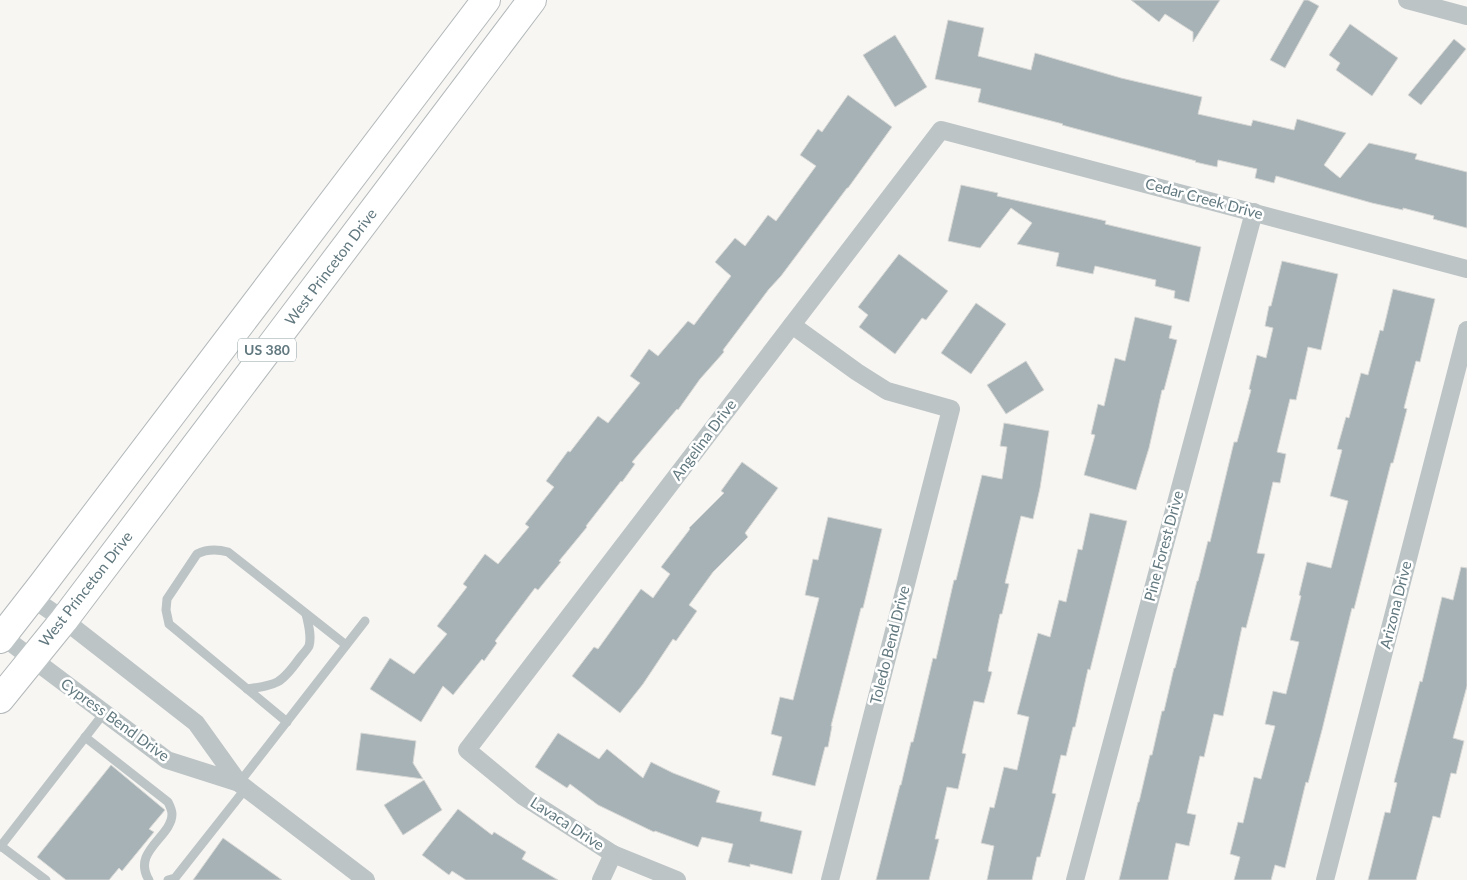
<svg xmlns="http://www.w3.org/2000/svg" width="1467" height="880" viewBox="0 0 1467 880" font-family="Lato,sans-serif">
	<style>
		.building { fill: #a6b2b5; stroke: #d8d8d6 }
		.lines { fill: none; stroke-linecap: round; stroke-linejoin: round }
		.trunk-casing { stroke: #b3b8ba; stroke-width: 30 }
		.service { stroke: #bdc4c6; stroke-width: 9 }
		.minor { stroke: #bdc4c6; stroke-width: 18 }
		.trunk { stroke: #fff; stroke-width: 28 }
		.labels { text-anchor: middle; stroke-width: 5; stroke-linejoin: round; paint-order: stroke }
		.shield { fill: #fff; stroke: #90a0a5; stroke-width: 1 }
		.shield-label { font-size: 14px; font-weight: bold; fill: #61787f }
		.street-label { font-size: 15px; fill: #61787f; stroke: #fff }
	</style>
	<rect width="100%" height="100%" fill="#f7f6f3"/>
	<g class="building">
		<polygon points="1131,0 1220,0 1193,42 1193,32 1165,14 1159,22"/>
		<polygon points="1304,0 1308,0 1319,6 1285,68 1270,60"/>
		<polygon points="948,20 984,28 978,56 1031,70 1035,53 1121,78 1202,97 1198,114 1251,126 1253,120 1294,130 1297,119 1346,133 1324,165 1340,178 1369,143 1417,154 1415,159 1467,172 1467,228 1433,219 1434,216 1403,208 1403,210 1372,203 1276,176 1274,183 1255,178 1257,169 1218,160 1217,167 1195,162 1196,161 1062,125 1063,124 978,102 981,89 935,79"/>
		<polygon points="1350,24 1398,58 1372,96 1336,70 1340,63 1329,55"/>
		<polygon points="895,35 927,87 895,107 863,55"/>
		<polygon points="1454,39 1466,49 1421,105 1408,95"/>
		<polygon points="848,95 892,127 848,188 847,188 781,276 769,289 723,350 724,352 700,379 678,410 677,409 632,462 635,464 622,482 621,481 586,526 587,527 559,561 561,562 538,590 535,588 495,641 497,643 484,661 482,659 453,695 443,686 421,722 370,689 390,658 414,674 447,634 437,626 467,587 463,584 485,554 498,564 529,527 525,524 554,487 546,481 568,451 570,452 598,416 608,423 640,383 630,376 649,349 658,356 688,321 694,325 731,276 715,262 735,238 745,246 768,215 776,221 816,166 800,155 818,129 822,132"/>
		<polygon points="961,185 998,193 997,196 1106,221 1105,224 1201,247 1189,302 1174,298 1175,291 1155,286 1156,280 1095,266 1093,274 1056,266 1059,253 1017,244 1032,223 1011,208 980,248 948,241"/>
		<polygon points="899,254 948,291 926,320 922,318 895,354 859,327 868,315 858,307"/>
		<polygon points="1282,261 1338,274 1321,350 1308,347 1296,400 1290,399 1277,452 1286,454 1280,483 1273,482 1257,553 1265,554 1246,628 1242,627 1223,716 1214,714 1204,757 1200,756 1187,813 1196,815 1189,846 1176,843 1168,880 1119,880 1138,802 1139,802 1150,755 1152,755 1162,711 1164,711 1174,668 1175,668 1197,581 1198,581 1208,541 1210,542 1234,442 1237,442 1251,390 1249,389 1257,355 1266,358 1273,328 1265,326 1269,306 1271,306"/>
		<polygon points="1393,289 1435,299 1420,362 1416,361 1404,408 1407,409 1393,463 1391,463 1354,609 1352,608 1322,730 1308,783 1306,782 1285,868 1275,865 1271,880 1234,880 1240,857 1230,854 1238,822 1243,823 1254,777 1261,779 1275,726 1265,724 1273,691 1286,694 1299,642 1290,640 1301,596 1299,595 1307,562 1331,568 1348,501 1330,496 1342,450 1337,449 1346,417 1349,418 1361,373 1368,375 1380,330 1383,331"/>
		<polygon points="976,303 1006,324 971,374 941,353"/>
		<polygon points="1135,317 1172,326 1169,338 1177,340 1164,390 1162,390 1149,448 1136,490 1084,475 1095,435 1091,434 1098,404 1104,406 1115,358 1125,361"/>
		<polygon points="1026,361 1044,390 1006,414 987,385"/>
		<polygon points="1004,423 1049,431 1040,488 1033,519 1021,516 1005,583 1009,584 1002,614 1000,614 988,671 992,672 984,703 974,701 962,753 966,754 958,789 947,787 935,839 939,839 929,880 876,880 900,785 901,785 911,742 913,742 933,658 936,659 954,580 956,580 982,475 1002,479 1007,447 1000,446"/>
		<polygon points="742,462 778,488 745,533 748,537 713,572 689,605 697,611 676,641 673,639 643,684 620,713 572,676 594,647 598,649 641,589 653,598 670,574 661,567 690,529 689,528 724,493 721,491"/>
		<polygon points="1090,513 1127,521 1090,670 1088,669 1075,727 1073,727 1066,756 1061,755 1052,793 1056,794 1040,857 1037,857 1032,880 987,880 994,846 981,843 990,807 994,808 1004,767 1017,770 1029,717 1017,714 1038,633 1050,637 1059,600 1066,602 1078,549 1082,550"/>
		<polygon points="828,517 882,529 863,608 861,608 831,726 832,726 828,747 825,747 815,786 772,775 782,737 771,734 780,697 793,700 819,598 805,595 813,559 818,560"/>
		<polygon points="1461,567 1467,568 1467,686 1453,738 1464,741 1456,774 1451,773 1440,818 1433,816 1416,880 1368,880 1385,812 1390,813 1397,783 1394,782 1420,681 1422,682 1442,597 1453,600"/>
		<polygon points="361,733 416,741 413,763 423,779 356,770"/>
		<polygon points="558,733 599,759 607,749 643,778 651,762 673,773 720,791 716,802 762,812 760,821 802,831 792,874 750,864 750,867 728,862 733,844 702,837 698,847 655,831 654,832 598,805 570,784 567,788 535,767"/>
		<polygon points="111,765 165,810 149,829 154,832 122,871 119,868 109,880 66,880 37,857"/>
		<polygon points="424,780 442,810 403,835 384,805"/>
		<polygon points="458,809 492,835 494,832 526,852 522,859 558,880 466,880 452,871 449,875 422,855"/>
		<polygon points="223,838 282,880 193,880"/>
	</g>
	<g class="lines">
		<g class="trunk-casing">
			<g id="trunk">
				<polyline points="0,639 42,585 486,0"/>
				<polyline points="0,699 64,620 532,0"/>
			</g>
		</g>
		<g class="service">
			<path d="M247,689c30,-4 34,-5 52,-30 3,-4 8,-9 10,-13 3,-10 -1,-23 -3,-32"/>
			<path d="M287,722l-118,-98 -3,-14 1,-11 30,-45c10,-5 20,-5 31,-2l118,93"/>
			<path d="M85,737l83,65c2,4 4,8 4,12 0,23 -41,37 -23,66"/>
			<polyline points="239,783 365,621"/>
			<polyline points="1,846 46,880"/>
			<polyline points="0,847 104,713"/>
			<polyline points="168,880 175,878 246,788"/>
		</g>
		<g class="minor">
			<polyline points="1407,0 1467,16"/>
			<polyline points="792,325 857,372 887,391 951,409 830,880"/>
			<polyline points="2,636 167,760 239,783 196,723 64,620 32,598"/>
			<polyline points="239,783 366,880"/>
			<polyline points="601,880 613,854"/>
			<polyline points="677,880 613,854 524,797 467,750 941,130 1467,269"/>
			<polyline points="1075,880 1254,212"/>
			<polyline points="1325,880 1467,330"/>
		</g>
		<use href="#trunk" class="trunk"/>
	</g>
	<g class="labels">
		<rect class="shield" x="238" y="338.5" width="58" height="23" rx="4"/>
		<g class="shield-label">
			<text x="267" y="355">US 380</text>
		</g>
		<g class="street-label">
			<text transform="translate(1204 199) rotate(15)" y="5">Cedar Creek Drive</text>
			<text transform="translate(331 267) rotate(-53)" y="5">West Princeton Drive</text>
			<text transform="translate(704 440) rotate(-53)" y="5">Angelina Drive</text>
			<text transform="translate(1164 546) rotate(-75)" y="5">Pine Forest Drive</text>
			<text transform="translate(86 589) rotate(-52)" y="5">West Princeton Drive</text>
			<text transform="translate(1396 605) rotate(-76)" y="5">Arizona Drive</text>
			<text transform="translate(890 645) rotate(-76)" y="5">Toledo Bend Drive</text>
			<text transform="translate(115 720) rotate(36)" y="5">Cypress Bend Drive</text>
			<text transform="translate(567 824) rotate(33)" y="5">Lavaca Drive</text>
		</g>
	</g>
</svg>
